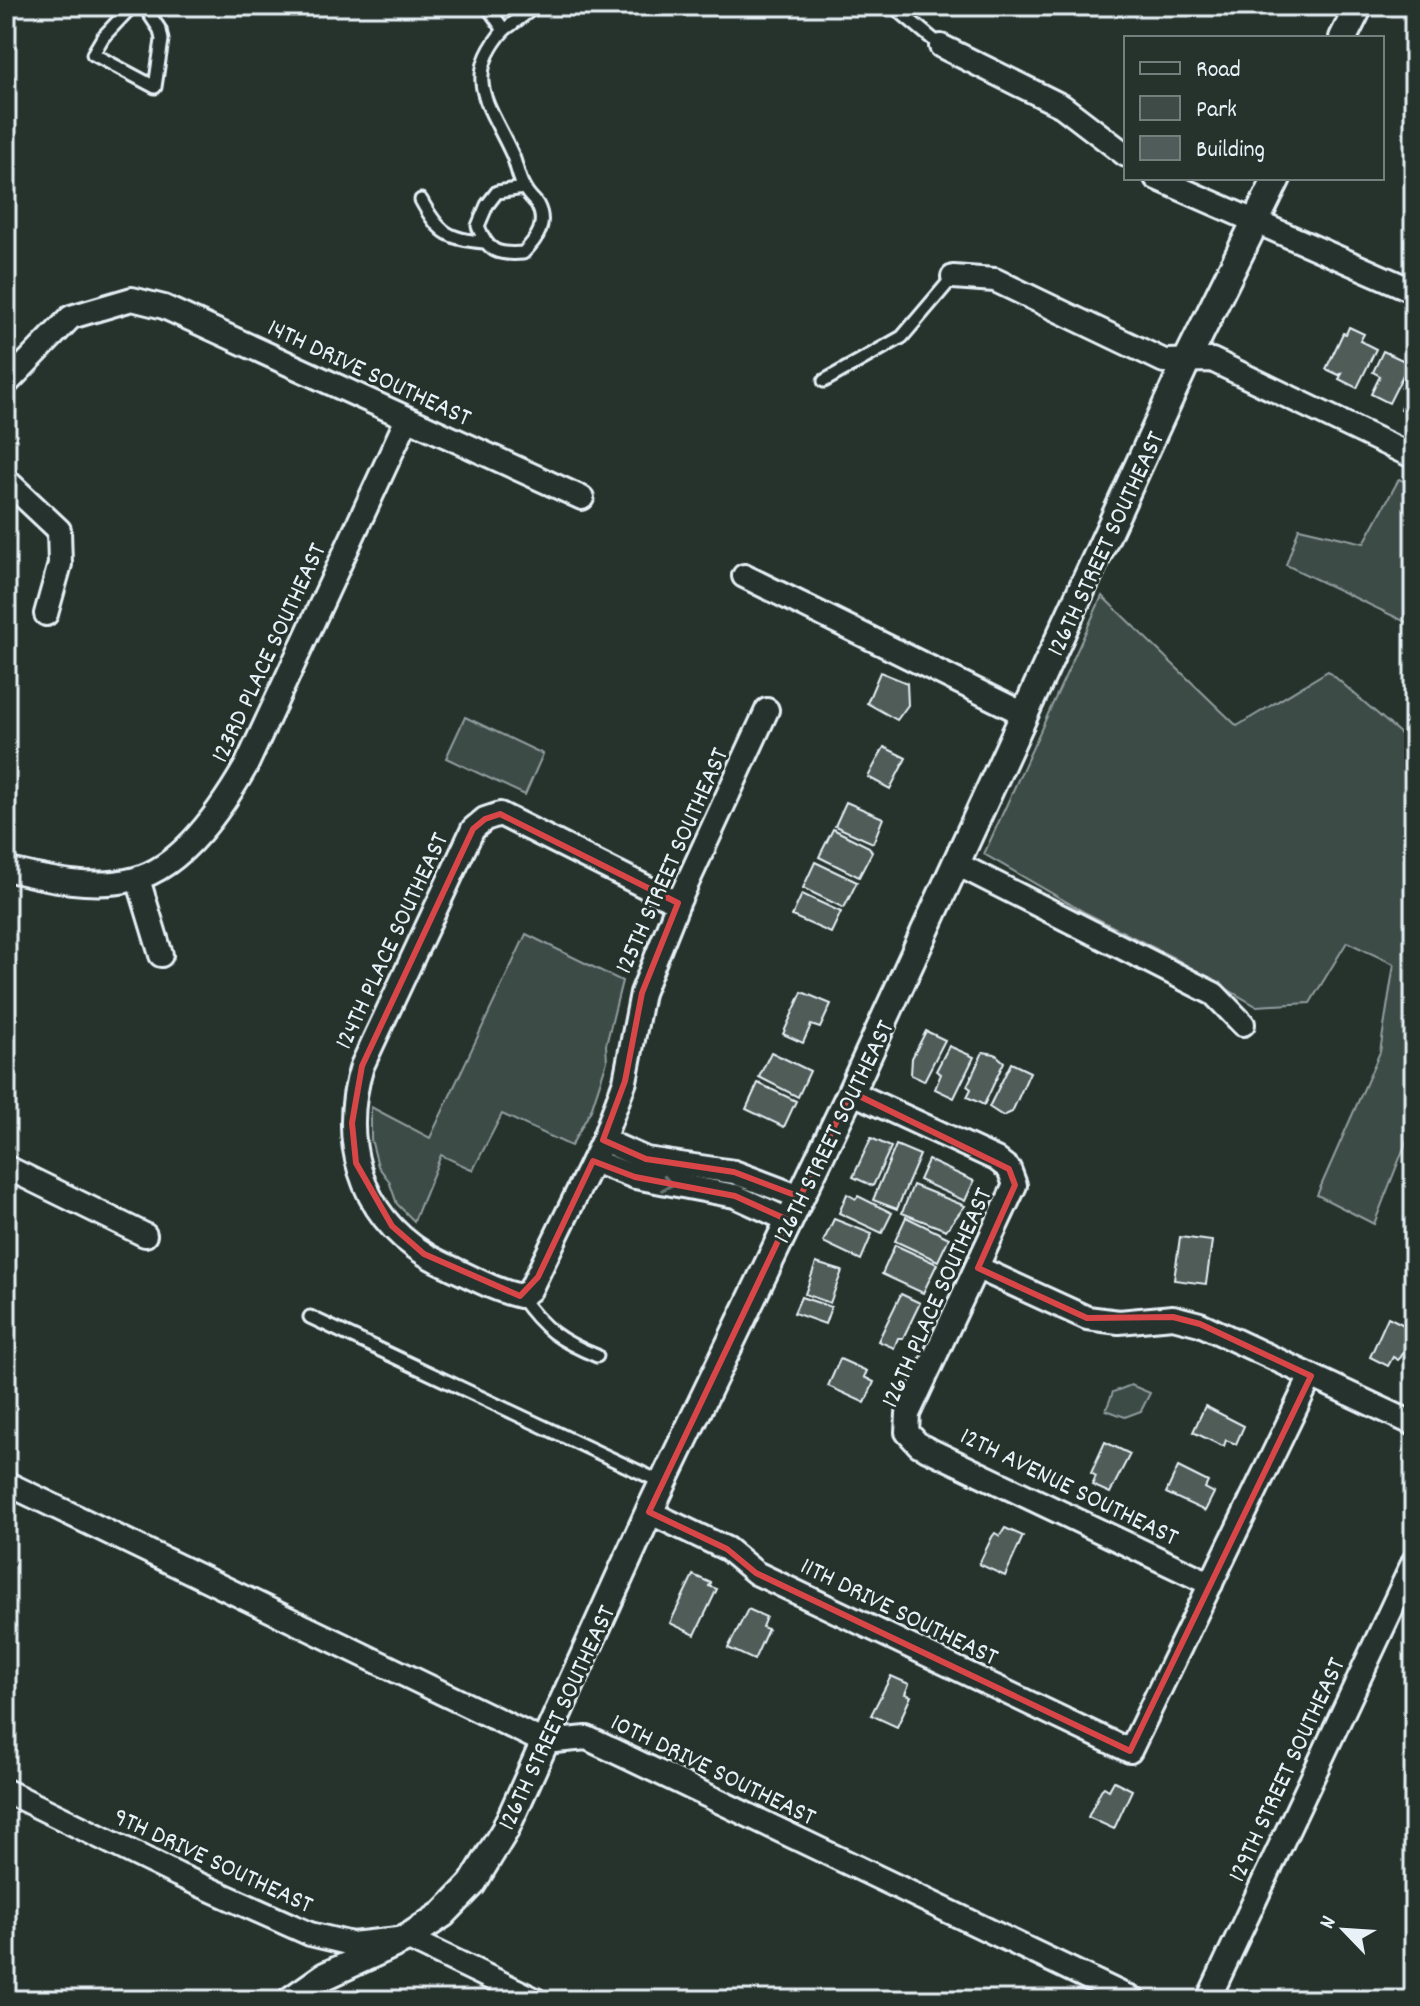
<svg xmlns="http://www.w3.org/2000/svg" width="1420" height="2006" viewBox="0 0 1420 2006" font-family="Dekko,sans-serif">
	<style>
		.green { fill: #3e4b47; stroke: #939ea0; stroke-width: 2 }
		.building { fill: #505c59; stroke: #e8f1f8; stroke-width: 2 }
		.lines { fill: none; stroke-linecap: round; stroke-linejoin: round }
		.service-casing { stroke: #e8f1f8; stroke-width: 17 }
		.minor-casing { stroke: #e8f1f8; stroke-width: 28 }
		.tertiary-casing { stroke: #e8f1f8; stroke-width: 32 }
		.service { stroke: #26332d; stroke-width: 11 }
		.minor { stroke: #26332d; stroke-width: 22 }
		.tertiary { stroke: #26332d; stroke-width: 26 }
		.oneway { stroke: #6a7674 }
		.marked { fill: none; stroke: #d94647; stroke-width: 6; stroke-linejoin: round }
		.labels { text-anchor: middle; stroke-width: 6; stroke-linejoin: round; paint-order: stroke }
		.street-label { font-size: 26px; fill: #e8f1f8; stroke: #26332d }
	</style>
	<rect width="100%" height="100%" fill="#26332d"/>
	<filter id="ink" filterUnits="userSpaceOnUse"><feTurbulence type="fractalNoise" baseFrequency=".0125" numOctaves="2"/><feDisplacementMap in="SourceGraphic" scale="16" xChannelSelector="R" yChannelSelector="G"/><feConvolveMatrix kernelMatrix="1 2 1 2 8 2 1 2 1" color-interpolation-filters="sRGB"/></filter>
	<g filter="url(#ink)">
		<g class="green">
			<polygon points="1399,479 1414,486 1414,626 1286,565 1299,528 1364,543"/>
			<polygon points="1102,596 1237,726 1328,671 1409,741 1414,734 1414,1122 1374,1224 1317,1195 1380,1052 1394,964 1347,942 1310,1003 1256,1006 1174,958 1086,913 984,854"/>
			<polygon points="465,717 543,754 525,795 446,758"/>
			<polygon points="526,934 622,981 606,1045 607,1061 591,1110 571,1146 502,1114 473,1170 441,1155 414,1221 397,1204 389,1181 378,1166 371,1139 371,1107 430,1138"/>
			<polygon points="1131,1385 1150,1393 1141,1411 1125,1417 1106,1410 1113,1392"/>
		</g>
		<g class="building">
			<polygon points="1349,327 1364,334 1360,341 1376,349 1357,388 1339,379 1343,372 1339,375 1326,369 1343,333 1346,334"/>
			<polygon points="1383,351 1409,363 1389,403 1371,394 1380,376 1373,372"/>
			<polygon points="1413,366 1414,366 1414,415 1401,409 1410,390 1402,387"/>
			<polygon points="880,672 907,683 908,705 897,720 867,703"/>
			<polygon points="884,747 906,758 890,789 868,777"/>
			<polygon points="846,802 883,818 873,843 835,826"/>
			<polygon points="833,829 869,847 872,852 859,877 819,857"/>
			<polygon points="815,862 857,882 844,908 803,888"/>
			<polygon points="802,894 841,912 831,933 792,916"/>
			<polygon points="802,992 831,1004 820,1028 811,1025 803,1043 783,1034"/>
			<polygon points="926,1031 945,1040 924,1081 911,1075 912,1058"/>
			<polygon points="949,1046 974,1057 954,1098 935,1089 941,1074 936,1071"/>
			<polygon points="771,1052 810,1071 798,1097 759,1077"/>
			<polygon points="983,1052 995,1054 1004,1062 984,1105 967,1097 971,1089 967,1086"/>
			<polygon points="1011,1063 1030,1072 1012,1112 1003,1116 989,1107"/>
			<polygon points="758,1083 796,1101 784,1127 746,1109"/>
			<polygon points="871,1138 891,1147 873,1186 853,1177"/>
			<polygon points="896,1145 920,1155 897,1209 873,1200"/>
			<polygon points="928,1160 974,1181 965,1201 919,1180"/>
			<polygon points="913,1185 965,1206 946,1230 902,1213"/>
			<polygon points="847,1194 856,1199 858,1196 892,1213 882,1233 839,1213"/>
			<polygon points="906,1217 949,1238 938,1261 895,1241"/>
			<polygon points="834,1219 872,1234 861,1260 823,1242"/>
			<polygon points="1180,1237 1212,1241 1206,1284 1174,1280"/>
			<polygon points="895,1245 937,1264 923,1293 882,1274"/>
			<polygon points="816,1263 842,1271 830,1303 805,1294"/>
			<polygon points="901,1294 920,1303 903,1338 898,1338 894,1348 878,1341"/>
			<polygon points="801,1297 831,1307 825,1324 794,1313"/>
			<polygon points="1388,1317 1414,1330 1401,1357 1398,1360 1393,1357 1388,1366 1370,1357"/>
			<polygon points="840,1359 867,1371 864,1377 874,1382 865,1403 828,1386"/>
			<polygon points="1205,1406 1244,1426 1236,1444 1226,1440 1224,1446 1220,1445 1193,1432"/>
			<polygon points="1105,1442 1130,1454 1110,1493 1092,1485 1096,1476 1091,1473"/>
			<polygon points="1178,1467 1208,1482 1205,1488 1214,1493 1205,1511 1166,1493"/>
			<polygon points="1005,1528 1023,1536 1005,1576 979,1564 992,1537 995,1533 1000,1536"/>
			<polygon points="693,1575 711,1583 709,1586 717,1589 695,1635 670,1623"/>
			<polygon points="748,1609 766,1617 762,1627 768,1629 754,1660 728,1648"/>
			<polygon points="891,1676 909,1684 905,1694 911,1696 897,1727 871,1715"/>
			<polygon points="1114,1781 1132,1790 1114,1829 1088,1817 1101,1790 1104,1787 1109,1790"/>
		</g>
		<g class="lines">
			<g class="service-casing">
				<g id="service">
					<polyline points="132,6 103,37 93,54 155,87 162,40 160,30 144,6"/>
					<polyline points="487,6 504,30 536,6"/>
					<polyline points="893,6 941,46"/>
					<path d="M504,30c-43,49 -14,75 8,124 5,11 6,25 13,35 3,6 8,10 12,15 11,20 0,35 -14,49 -26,2 -35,-1 -45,-27l9,-21 10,-13 27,-4"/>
					<path d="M421,200c17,31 26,40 63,42"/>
					<polyline points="824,381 902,337 953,277"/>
					<path d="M520,1296c23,33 40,45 77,60"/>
					<polyline points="310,1317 663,1483"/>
				</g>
			</g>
			<g class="minor-casing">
				<g id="minor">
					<polyline points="941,46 1062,106 1126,155"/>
					<polyline points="1156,178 1414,291"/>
					<polyline points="953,277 995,280 1164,361 1212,360 1414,457"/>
					<polyline points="6,384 71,317 132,299 164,307 582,498"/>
					<polyline points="6,480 59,530 60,564 46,614"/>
					<polyline points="744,576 1024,714"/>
					<polyline points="957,864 1214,994 1243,1024"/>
					<path d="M6,869c41,10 88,21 129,10 49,-13 88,-73 111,-113l161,-347"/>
					<polyline points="138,879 161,955"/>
					<path d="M678,903l-178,-89 -15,5 -12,10 -111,237c-22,71 -4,147 63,188 10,7 22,11 33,17 21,10 40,20 62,25l10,-6 73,-150 22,-59 17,-88 36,-90 89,-193"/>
					<polyline points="851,1092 996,1159 1009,1169 1015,1185 908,1414 907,1432 919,1445 1211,1584"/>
					<polyline points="603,1140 646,1159 734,1172 800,1197"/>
					<polyline points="593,1161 635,1177 735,1196 788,1220"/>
					<polyline points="6,1167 145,1235"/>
					<polyline points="978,1268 1087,1318 1119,1322 1173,1317 1200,1324 1414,1424"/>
					<polyline points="6,1483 544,1742 587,1738 1134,2000"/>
					<polyline points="649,1512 727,1549 756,1573 1130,1751 1311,1376"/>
					<polyline points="6,1791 178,1875 310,1934 352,1944 407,1938 536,2000"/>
					<polyline points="1208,2000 1414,1561"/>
				</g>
			</g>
			<g class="tertiary-casing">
				<g id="tertiary">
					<polyline points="1343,38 1359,6"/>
					<polyline points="291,2000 325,1976 407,1938 443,1914 472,1884 505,1830 649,1512 851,1092 1187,360 1277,178"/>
				</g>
			</g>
			<use href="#service" class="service"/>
			<use href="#minor" class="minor"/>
			<use href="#tertiary" class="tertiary"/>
		</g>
		<defs><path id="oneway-chevron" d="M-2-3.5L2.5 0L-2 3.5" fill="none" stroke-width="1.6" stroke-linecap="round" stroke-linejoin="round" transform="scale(2)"/></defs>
		<use class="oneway" href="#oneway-chevron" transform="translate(667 1184) rotate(11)"/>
	</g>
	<path class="marked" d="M500,814l178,89 -36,90 -17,88 -22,59 43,19 88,13 66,25 51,-105 158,77 6,16 -37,83 109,50 86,-1 27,7 111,52 -181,375 -374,-178 -29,-24 -78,-37 139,-292 -53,-24 -100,-19 -42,-16 -55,116 -18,19 -96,-42 -32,-28 -36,-63 -4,-40 10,-57 111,-237 12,-10z"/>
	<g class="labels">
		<g class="street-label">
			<text transform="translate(370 371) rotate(25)" y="9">14TH DRIVE SOUTHEAST</text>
			<text transform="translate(1104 543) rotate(-65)" y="9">126TH STREET SOUTHEAST</text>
			<text transform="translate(267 652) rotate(-65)" y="9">123RD PLACE SOUTHEAST</text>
			<text transform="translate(670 860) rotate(-66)" y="9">125TH STREET SOUTHEAST</text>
			<text transform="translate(390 940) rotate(-65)" y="9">124TH PLACE SOUTHEAST</text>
			<text transform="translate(832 1131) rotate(-64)" y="9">126TH STREET SOUTHEAST</text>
			<text transform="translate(935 1297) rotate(-66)" y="9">126TH PLACE SOUTHEAST</text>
			<text transform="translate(1070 1485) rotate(26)" y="9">12TH AVENUE SOUTHEAST</text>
			<text transform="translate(900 1610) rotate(26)" y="9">11TH DRIVE SOUTHEAST</text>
			<text transform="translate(555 1717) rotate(-65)" y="9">126TH STREET SOUTHEAST</text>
			<text transform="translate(714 1768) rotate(26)" y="9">10TH DRIVE SOUTHEAST</text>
			<text transform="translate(1285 1769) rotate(-65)" y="9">129TH STREET SOUTHEAST</text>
			<text transform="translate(214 1859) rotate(25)" y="9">9TH DRIVE SOUTHEAST</text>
		</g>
	</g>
	<rect width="1420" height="2006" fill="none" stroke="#26332d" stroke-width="32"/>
	<rect x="16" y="16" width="1388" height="1974" fill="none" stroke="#e8f1f8" stroke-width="3" filter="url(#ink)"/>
	<rect x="1124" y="36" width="260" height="144" fill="#26332d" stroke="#747f7e" stroke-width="2"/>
	<rect x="1140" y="62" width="40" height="12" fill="#26332d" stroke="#747f7e" stroke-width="2"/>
	<text x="1196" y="76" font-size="24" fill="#e8f1f8">Road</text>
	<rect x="1140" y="96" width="40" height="24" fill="#3e4b47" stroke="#747f7e" stroke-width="2"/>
	<text x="1196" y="116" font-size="24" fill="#e8f1f8">Park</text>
	<rect x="1140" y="136" width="40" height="24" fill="#505c59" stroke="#747f7e" stroke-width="2"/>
	<text x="1196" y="156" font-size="24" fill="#e8f1f8">Building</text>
	<g transform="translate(1344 1930) rotate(295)" stroke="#26332d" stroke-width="6" paint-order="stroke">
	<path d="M0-6L14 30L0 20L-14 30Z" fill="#e8f1f8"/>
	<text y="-12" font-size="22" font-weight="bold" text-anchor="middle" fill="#e8f1f8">N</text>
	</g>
</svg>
